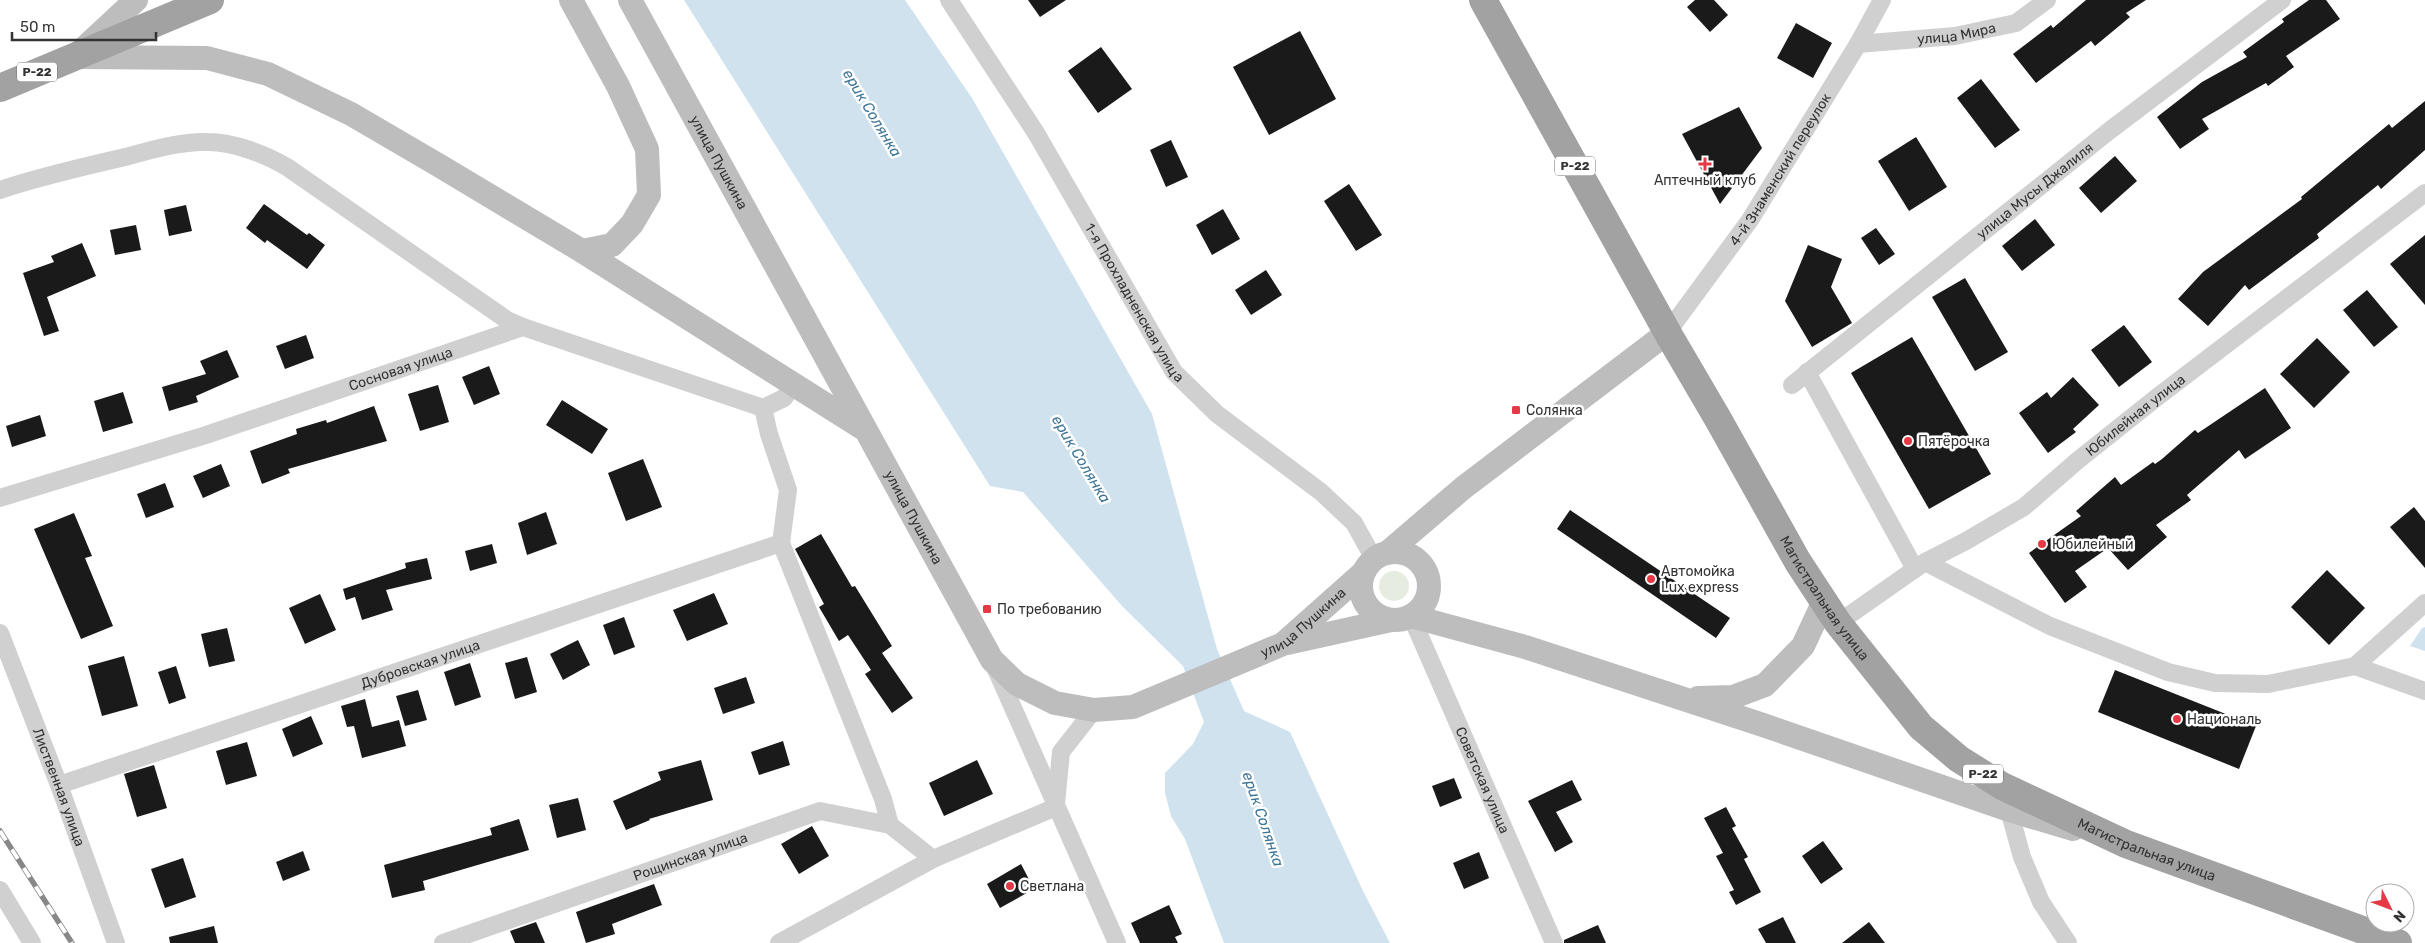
<svg xmlns="http://www.w3.org/2000/svg" width="2425" height="943" viewBox="0 0 2425 943" font-family="Rubik,sans-serif">
	<style>
		.green { fill: #e6ecdf }
		.water { fill: #cfe2ee }
		.building { fill: #1a1a1a }
		.lines { fill: none; stroke-linecap: round; stroke-linejoin: round }
		.minor { stroke: #d0d0d0; stroke-width: 18 }
		.secondary { stroke: #bdbdbd; stroke-width: 24 }
		.trunk { stroke: #a2a2a2; stroke-width: 28 }
		.rail-casing { stroke: #888; stroke-width: 5.5 }
		.rail { stroke: #fff; stroke-width: 4; stroke-dasharray: 11; stroke-linecap: butt }
		.poi-dot { fill: #e63946; stroke: #fff; stroke-width: 2 }
		.labels { text-anchor: middle; stroke-width: 5; stroke-linejoin: round; paint-order: stroke }
		.shield { fill: #fff; stroke: #707070; stroke-width: 1 }
		.shield-label { font-size: 12px; font-weight: bold; fill: #333 }
		.street-label { font-size: 14px; fill: #333; stroke: #fff }
		.poi-label { font-size: 14px; fill: #333; stroke: #fff; text-anchor: start }
		.water-label { font-size: 15px; font-style: italic; fill: #3f7597; stroke: #fff }
	</style>
	<rect width="100%" height="100%" fill="#fff"/>
	<circle class="green" cx="1394" cy="586" r="15"/>
	<g class="water">
		<polygon points="684,0 905,0 972,98 1152,414 1217,649 1244,711 1290,732 1363,891 1390,943 1224,943 1185,839 1171,816 1165,793 1165,773 1193,744 1204,722 1183,666 1122,606 1023,492 990,486"/>
		<polygon points="2425,627 2425,651 2410,646 2422,628"/>
	</g>
	<g class="building">
		<polygon points="1028,0 1066,0 1040,17"/>
		<polygon points="1695,0 1714,0 1728,15 1710,32 1687,7"/>
		<polygon points="2086,0 2146,0 2126,13 2130,17 2095,46 2091,41 2036,83 2013,54 2051,25 2053,28"/>
		<polygon points="2309,0 2326,0 2340,19 2286,56 2294,67 2268,86 2266,83 2202,119 2209,129 2180,149 2157,117 2202,82 2247,57 2243,52 2284,22 2282,19"/>
		<polygon points="1796,23 1832,43 1813,78 1777,58"/>
		<polygon points="1300,31 1336,99 1269,135 1233,67"/>
		<polygon points="1101,47 1132,89 1098,113 1068,71"/>
		<polygon points="1981,79 2020,130 1995,148 1957,98"/>
		<polygon points="2425,101 2425,150 2381,189 2378,185 2317,234 2319,238 2249,290 2245,285 2208,326 2178,299 2203,272 2302,199 2301,197 2389,124 2392,128"/>
		<polygon points="1739,107 1762,148 1720,204 1682,134"/>
		<polygon points="1916,137 1947,187 1909,211 1878,161"/>
		<polygon points="1171,140 1188,177 1166,187 1150,150"/>
		<polygon points="2115,156 2137,181 2101,213 2079,188"/>
		<polygon points="1349,184 1382,235 1356,251 1324,201"/>
		<polygon points="264,204 307,235 309,233 325,245 307,269 267,240 265,243 246,228"/>
		<polygon points="186,205 192,231 169,236 164,210"/>
		<polygon points="1223,209 1240,239 1212,255 1196,225"/>
		<polygon points="2035,219 2055,245 2022,271 2002,246"/>
		<polygon points="136,225 141,250 115,255 110,230"/>
		<polygon points="1876,228 1895,254 1879,265 1861,238"/>
		<polygon points="2425,235 2425,305 2390,264"/>
		<polygon points="82,243 96,276 47,297 59,331 44,336 23,273 54,262 51,256"/>
		<polygon points="1808,245 1842,259 1831,287 1852,323 1812,347 1785,301"/>
		<polygon points="1266,270 1282,295 1251,315 1235,290"/>
		<polygon points="1965,278 2008,352 1975,371 1932,297"/>
		<polygon points="2367,290 2398,327 2374,347 2343,310"/>
		<polygon points="2124,325 2152,362 2119,387 2091,350"/>
		<polygon points="306,335 314,358 285,369 276,346"/>
		<polygon points="1912,337 1991,474 1929,509 1851,373"/>
		<polygon points="2317,338 2350,372 2314,408 2280,374"/>
		<polygon points="227,350 239,377 196,396 198,402 169,411 162,387 206,374 200,361"/>
		<polygon points="489,366 500,394 474,405 462,377"/>
		<polygon points="2073,377 2099,405 2073,429 2076,432 2048,453 2019,413 2047,392 2051,398"/>
		<polygon points="438,385 449,422 420,431 408,394"/>
		<polygon points="2265,388 2291,428 2245,459 2239,450 2187,495 2191,500 2156,525 2167,537 2128,570 2108,548 2075,571 2087,587 2065,603 2029,553 2081,516 2076,511 2115,477 2121,485 2153,462 2155,464 2162,459 2195,430 2198,433"/>
		<polygon points="123,392 133,423 103,432 94,401"/>
		<polygon points="562,400 608,429 592,454 546,425"/>
		<polygon points="374,406 387,441 288,469 290,473 262,484 250,451 297,434 296,429 326,420 327,423"/>
		<polygon points="40,415 46,436 12,447 6,426"/>
		<polygon points="643,459 662,507 626,521 608,473"/>
		<polygon points="221,464 230,486 203,498 193,476"/>
		<polygon points="165,483 174,507 146,518 137,494"/>
		<polygon points="2414,507 2425,521 2425,568 2390,527"/>
		<polygon points="1570,510 1730,618 1716,638 1557,529"/>
		<polygon points="546,512 557,544 527,555 518,523"/>
		<polygon points="74,513 92,556 85,558 113,626 81,639 34,529"/>
		<polygon points="821,534 852,587 855,586 892,646 882,653 913,698 892,713 865,674 871,670 848,635 839,641 819,607 824,604 795,549"/>
		<polygon points="492,544 497,563 470,571 465,551"/>
		<polygon points="427,558 432,579 386,590 393,610 362,620 355,597 346,600 343,589 406,568 405,563"/>
		<polygon points="2327,570 2365,608 2329,645 2291,607"/>
		<polygon points="714,593 728,624 687,641 673,610"/>
		<polygon points="320,594 336,630 305,644 289,608"/>
		<polygon points="624,617 635,647 614,655 603,625"/>
		<polygon points="227,628 235,661 209,667 201,634"/>
		<polygon points="578,640 590,665 563,680 550,654"/>
		<polygon points="124,656 138,706 102,716 88,666"/>
		<polygon points="527,657 537,692 515,699 505,663"/>
		<polygon points="470,663 481,697 455,706 444,672"/>
		<polygon points="176,666 186,698 169,704 158,672"/>
		<polygon points="2115,670 2256,726 2239,769 2098,712"/>
		<polygon points="746,677 755,703 723,714 714,688"/>
		<polygon points="418,690 427,720 405,726 396,696"/>
		<polygon points="365,699 372,727 399,720 406,746 362,758 354,726 347,727 341,706"/>
		<polygon points="311,716 323,744 293,757 282,729"/>
		<polygon points="783,741 790,765 759,775 751,752"/>
		<polygon points="247,742 257,776 226,785 216,751"/>
		<polygon points="701,760 713,800 649,819 650,820 626,830 613,801 661,780 658,772"/>
		<polygon points="977,760 993,794 944,816 929,783"/>
		<polygon points="154,765 167,808 137,817 124,774"/>
		<polygon points="1454,778 1462,798 1440,807 1432,786"/>
		<polygon points="1572,780 1582,800 1556,812 1573,842 1555,852 1528,801"/>
		<polygon points="578,798 586,830 557,838 549,805"/>
		<polygon points="1726,807 1736,826 1732,828 1748,857 1744,859 1761,892 1736,905 1729,892 1734,890 1716,856 1723,853 1704,818"/>
		<polygon points="519,819 529,850 423,881 425,890 392,898 384,865 492,835 490,828"/>
		<polygon points="812,826 829,856 799,874 781,844"/>
		<polygon points="1823,841 1843,869 1821,884 1802,856"/>
		<polygon points="303,851 310,870 283,881 276,862"/>
		<polygon points="1479,852 1489,878 1464,889 1453,863"/>
		<polygon points="183,858 196,897 165,908 151,869"/>
		<polygon points="1021,864 1034,889 1000,908 987,884"/>
		<polygon points="654,884 662,905 612,924 615,934 586,943 576,912"/>
		<polygon points="1169,905 1182,934 1175,937 1178,943 1140,943 1131,923"/>
		<polygon points="1783,917 1796,943 1766,943 1758,929"/>
		<polygon points="536,922 545,943 515,943 510,931"/>
		<polygon points="1869,922 1885,943 1842,943"/>
		<polygon points="1598,925 1606,943 1564,943 1564,940"/>
		<polygon points="214,926 218,943 170,943 169,937"/>
	</g>
	<g class="lines">
		<g class="minor">
			<path id="s1" d="M949,0l87,133 138,239 43,42 104,78 33,31 20,36"/>
			<path id="s2" d="M1858,44l97,-8 61,-13 31,-23"/>
			<path d="M0,190c41,-14 83,-23 125,-33 26,-7 56,-16 83,-15 25,0 57,12 79,25l220,153 16,7"/>
			<path id="s3" d="M1667,333l83,-113 108,-176 24,-44"/>
			<polyline points="1807,372 1915,569"/>
			<path id="s4" d="M1792,385l317,-254 173,-131"/>
			<polyline points="763,408 769,434 788,490 781,543 883,799 890,825"/>
			<path id="s5" d="M0,498l206,-63 317,-108 240,81 21,-10 10,-14"/>
			<polyline points="1925,562 2050,626 2168,672 2215,683 2268,684 2355,666 2425,691"/>
			<path id="s6" d="M1411,616l143,327"/>
			<path id="s7" d="M1838,623l87,-61 41,-21 58,-34 53,-46 79,-63 269,-205"/>
			<path id="s8" d="M0,633l59,152 57,158"/>
			<polyline points="2355,666 2425,603"/>
			<polyline points="995,667 1117,943"/>
			<path id="s9" d="M59,785l722,-242"/>
			<polyline points="1056,804 1061,752 1094,710"/>
			<polyline points="2009,810 2022,857 2041,902 2068,943"/>
			<polyline points="0,890 32,943"/>
			<path id="s10" d="M443,943l377,-132 70,14 43,34"/>
			<polyline points="779,943 933,859 1056,807"/>
		</g>
		<g class="secondary">
			<polyline points="571,0 618,86 647,149 649,195 632,224 612,245 582,251"/>
			<path id="s11" d="M630,0l362,660 25,24 38,19 39,7 39,-3 150,-63 81,-72"/>
			<polyline points="80,52 136,0"/>
			<polyline points="77,57 207,58 268,74 351,114 440,166 582,251 861,427"/>
			<circle cx="1395" cy="586" r="34"/>
			<polyline points="1387,553 1463,488 1667,333"/>
			<polyline points="1411,616 1525,647 1763,725 2009,810 2073,829"/>
			<polyline points="1287,643 1391,620"/>
			<polyline points="1698,698 1733,697 1765,685 1803,646 1824,601"/>
		</g>
		<g class="trunk">
			<path id="s12" d="M1483,0l187,337 48,82 80,143 40,61 83,104 38,32 43,27 124,58 272,99"/>
			<polyline points="0,88 210,0"/>
		</g>
		<g class="rail-casing">
			<polyline id="rail" points="0,831 72,943"/>
		</g>
		<use href="#rail" class="rail"/>
	</g>
	<g class="poi-dot">
		<path d="M1702.5 156.5h5v5h5v5h-5v5h-5v-5h-5v-5h5z"/>
		<rect x="1511" y="405" width="10" height="10" rx="2.5"/>
		<circle cx="1908" cy="441" r="5"/>
		<circle cx="2042" cy="544" r="5"/>
		<circle cx="1651" cy="579" r="5"/>
		<rect x="982" y="604" width="10" height="10" rx="2.5"/>
		<circle cx="2177" cy="719" r="5"/>
		<circle cx="1010" cy="886" r="5"/>
	</g>
	<g class="labels">
		<g class="shield">
			<rect x="17" y="62.5" width="40" height="19" rx="4"/>
			<rect x="1555" y="156.5" width="40" height="19" rx="4"/>
			<rect x="1963" y="764.5" width="40" height="19" rx="4"/>
		</g>
		<g class="shield-label">
			<text x="37" y="76">Р-22</text>
			<text x="1575" y="170">Р-22</text>
			<text x="1983" y="778">Р-22</text>
		</g>
		<g class="street-label">
			<text dy="5" stroke="none"><textPath href="#s2" startOffset="99">улица Мира</textPath></text>
			<text dy="5" stroke="none"><textPath href="#s11" startOffset="185">улица Пушкина</textPath></text>
			<text dy="5" stroke="none"><textPath href="#s3" startOffset="199">4-й Знаменский переулок</textPath></text>
			<text dy="5" stroke="none"><textPath href="#s4" startOffset="311">улица Мусы Джалиля</textPath></text>
			<text dy="5" stroke="none"><textPath href="#s1" startOffset="355">1-я Прохладненская улица</textPath></text>
			<text dy="5" stroke="none"><textPath href="#s5" startOffset="421">Сосновая улица</textPath></text>
			<text dy="5" stroke="none"><textPath href="#s7" startOffset="364">Юбилейная улица</textPath></text>
			<text dy="5" stroke="none"><textPath href="#s11" startOffset="590">улица Пушкина</textPath></text>
			<text dy="5" stroke="none"><textPath href="#s12" startOffset="689">Магистральная улица</textPath></text>
			<text dy="5" stroke="none"><textPath href="#s11" startOffset="1100">улица Пушкина</textPath></text>
			<text dy="5" stroke="none"><textPath href="#s9" startOffset="381">Дубровская улица</textPath></text>
			<text dy="5" stroke="none"><textPath href="#s6" startOffset="179">Советская улица</textPath></text>
			<text dy="5" stroke="none"><textPath href="#s8" startOffset="165">Лиственная улица</textPath></text>
			<text dy="5" stroke="none"><textPath href="#s12" startOffset="1109">Магистральная улица</textPath></text>
			<text dy="5" stroke="none"><textPath href="#s10" startOffset="262">Рощинская улица</textPath></text>
		</g>
		<g class="poi-label">
			<text x="1705" y="185" text-anchor="middle">Аптечный клуб</text>
			<text x="1526" y="415">Солянка</text>
			<text x="1918" y="446">Пятёрочка</text>
			<text x="2052" y="549">Юбилейный</text>
			<text x="1661" y="576">Автомойка<tspan x="1661" dy="16">Lux express</tspan></text>
			<text x="997" y="614">По требованию</text>
			<text x="2187" y="724">Националь</text>
			<text x="1020" y="891">Светлана</text>
		</g>
		<g class="water-label">
			<text transform="translate(872 113) rotate(59)" y="5">ерик Солянка</text>
			<text transform="translate(1081 459) rotate(59)" y="5">ерик Солянка</text>
			<text transform="translate(1263 819) rotate(71)" y="5">ерик Солянка</text>
		</g>
	</g>
	<g transform="translate(2390 908) rotate(132)"><circle r="24" fill="#ffffff" stroke="#adadad"/>
	<path d="M0-4L9 19L0 12L-9 19Z" fill="#e63946"/>
	<text y="-8" font-size="14" font-weight="bold" text-anchor="middle" fill="#333333">N</text>
	</g>
	<path d="M12 32v8h144v-8" fill="none" stroke="#333333" stroke-width="2.5"/>
	<text x="20" y="32" font-size="15" fill="#333333" stroke="#ffffff" stroke-width="4" paint-order="stroke">50 m</text>
</svg>
